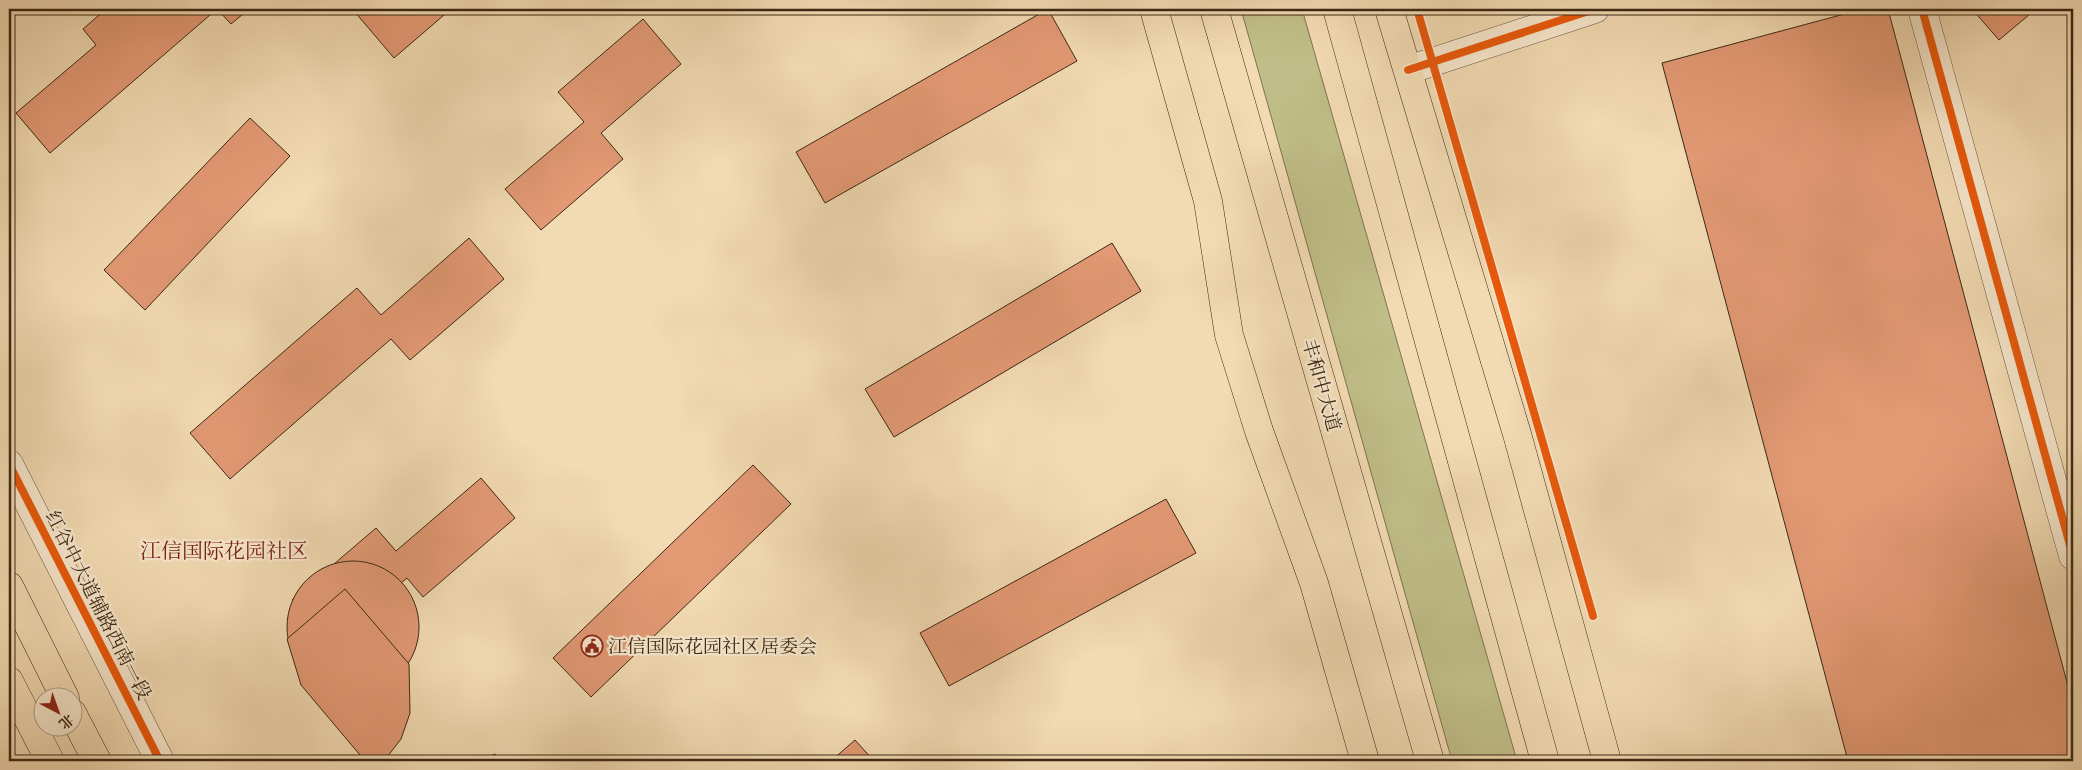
<svg xmlns="http://www.w3.org/2000/svg" width="2082" height="770" viewBox="0 0 2082 770" font-family="'IM FELL Great Primer','Noto Serif SC',serif">
	<style>
		.green { fill: #c0be88; stroke: #7e734e }
		.building { fill: #e29974; stroke: #3c2815 }
		.lines { fill: none; stroke-linecap: round; stroke-linejoin: round }
		.minor-casing { stroke: #6a543c; stroke-width: 29 }
		.major-casing { stroke: #3c2815; stroke-width: 29 }
		.minor { stroke: #f7e7cd; stroke-width: 28 }
		.major { stroke: #f2dab2; stroke-width: 28 }
		.cycleway-casing { stroke: #f7e7cd; stroke-width: 11 }
		.cycleway { stroke: #e8590c; stroke-width: 8 }
		.labels { text-anchor: middle; stroke-width: 4.5; stroke-linejoin: round; paint-order: stroke }
		.street-label { font-size: 19px; fill: #3c2815; stroke: #f7e7cd }
		.poi-label { font-size: 19px; fill: #3c2815; stroke: #f7e7cd; text-anchor: start }
		.quarter-label { font-size: 21px; fill: #7a1f14; stroke: #f7e7cd }
	</style>
	<rect width="100%" height="100%" fill="#f2dab2"/>
	<filter id="stains"><feTurbulence type="fractalNoise" baseFrequency=".004" numOctaves="4"/><feColorMatrix values="0 0 0 0 .2 0 0 0 0 .09 0 0 0 0 .02 0 0 0 .5 -.17"/></filter>
	<radialGradient id="worn" r=".72"><stop offset=".6" stop-color="#630" stop-opacity="0"/><stop offset="1" stop-color="#630" stop-opacity=".3"/></radialGradient>
	<polygon class="green" points="1241,9 1302,9 1517,761 1452,761"/>
	<g class="building">
		<polygon points="106,9 249,9 231,24 217,9 50,153 16,113 96,45 83,29"/>
		<polygon points="357,9 451,9 394,58 354,11"/>
		<polygon points="1048,9 1077,61 825,203 796,152"/>
		<polygon points="1863,9 1888,9 2073,705 2073,761 1848,761 1662,63"/>
		<polygon points="1972,9 2036,9 1999,40"/>
		<polygon points="643,19 681,64 601,133 623,159 541,230 505,189 584,122 558,92"/>
		<polygon points="250,118 290,156 145,310 104,270"/>
		<polygon points="469,238 504,279 410,360 391,339 230,479 190,433 357,288 381,315"/>
		<polygon points="1112,243 1141,291 894,437 865,389"/>
		<polygon points="753,465 791,504 591,697 553,658"/>
		<polygon points="481,478 515,518 423,597 407,578 329,644 292,600 376,528 396,551"/>
		<polygon points="1166,499 1196,553 949,686 920,633"/>
		<circle cx="353" cy="627" r="66"/>
		<polygon points="345,589 409,664 410,713 401,739 384,761 365,761 301,685 287,639"/>
		<polygon points="855,740 874,761 831,761"/>
		<polygon points="495,754 498,761 480,761"/>
	</g>
	<g class="lines">
		<g class="minor-casing">
			<g id="minor">
				<polyline points="1922,9 2073,556"/>
				<polyline points="1408,70 1595,9"/>
				<polyline points="9,464 160,761"/>
			</g>
		</g>
		<g class="major-casing">
			<g id="major">
				<polyline points="1154,9 1208,201 1229,335 1259,431 1314,583 1365,761"/>
				<polyline points="1214,9 1430,761"/>
				<polyline points="1337,9 1545,761"/>
				<polyline points="1389,9 1517,434 1607,761"/>
				<polyline points="9,586 65,698"/>
				<polyline points="9,681 50,761"/>
				<polyline points="72,713 97,761"/>
			</g>
		</g>
		<use href="#minor" class="minor"/>
		<use href="#major" class="major"/>
		<g class="cycleway-casing">
			<g id="cycleway">
				<polyline points="1417,9 1593,616"/>
				<polyline points="1922,9 2073,556"/>
				<polyline points="1408,70 1595,9"/>
				<polyline points="9,464 160,761"/>
			</g>
		</g>
		<use href="#cycleway" class="cycleway"/>
	</g>
	<defs>
		<g id="civic-ring" transform="scale(1.125)"><circle r="9.5" fill="#f7e7cd" stroke="#8f2418" stroke-width="1.5"/><path d="M-.6-6.5H3V-4.5H.6V-3L4-1V1h2V6H-6V1h2V-1L-.6-3ZM-1.2 2.5V6h2.4V2.5Z" fill="#8f2418"/></g>
	</defs>
	<g fill-rule="evenodd">
		<use href="#civic-ring" x="592" y="646"/>
	</g>
	<g class="labels">
		<g class="street-label">
			<text transform="translate(1322 385) rotate(74)" y="7">丰和中大道</text>
			<text transform="translate(99 605) rotate(63)" y="7">红谷中大道辅路西南一段</text>
		</g>
		<g class="poi-label">
			<text x="608" y="653">江信国际花园社区居委会</text>
		</g>
		<g class="quarter-label">
			<text x="224" y="558">江信国际花园社区</text>
		</g>
	</g>
	<rect width="2082" height="770" fill="none" stroke="#f2dab2" stroke-width="30"/>
	<rect x="10" y="10" width="2062" height="750" fill="none" stroke="#3c2815" stroke-width="2.5"/>
	<rect x="15" y="15" width="2052" height="740" fill="none" stroke="#3c2815"/>
	<g transform="translate(58 712) rotate(139)"><circle r="24" fill="#f7e7cd" stroke="#ac9b83"/>
	<path d="M0-4L9 19L0 12L-9 19Z" fill="#8f2418"/>
	<text y="-8" font-size="14" font-weight="bold" text-anchor="middle" fill="#3c2815">北</text>
	</g>
	<rect width="100%" height="100%" filter="url(#stains)"/>
	<rect width="100%" height="100%" fill="url(#worn)"/>
</svg>
